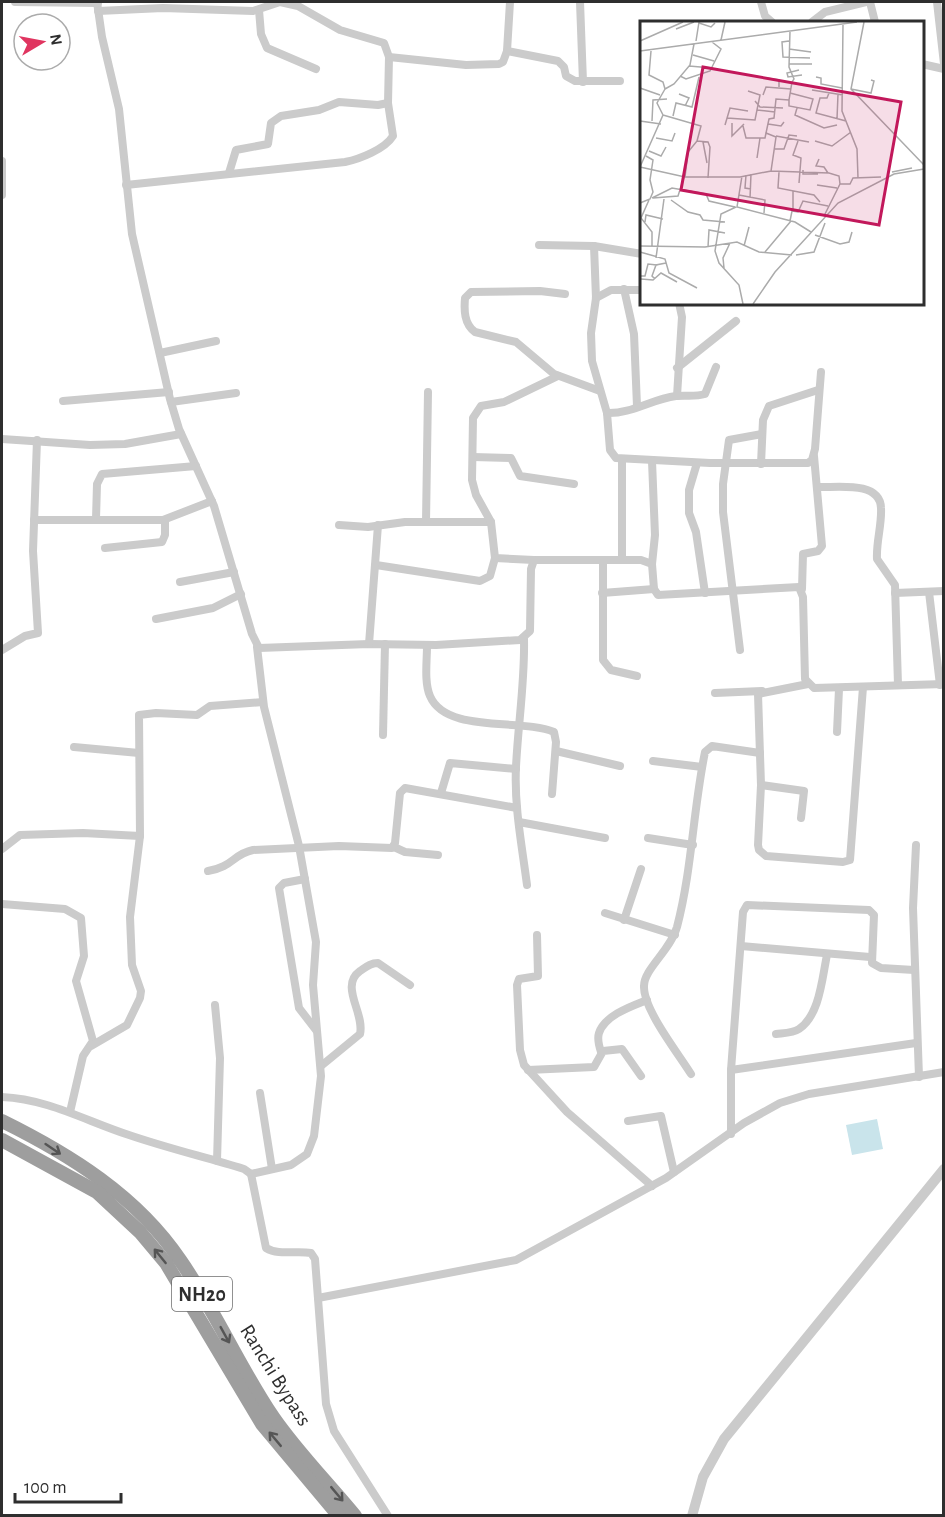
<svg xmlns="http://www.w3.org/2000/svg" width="945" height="1517" viewBox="0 0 945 1517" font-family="'Alegreya Sans',sans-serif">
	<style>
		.water { fill: #c9e4eb }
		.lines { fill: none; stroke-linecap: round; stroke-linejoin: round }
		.minor { stroke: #cbcbcb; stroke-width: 8 }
		.tertiary { stroke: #cbcbcb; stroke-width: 10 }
		.trunk { stroke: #9e9e9e; stroke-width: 14 }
		.oneway { stroke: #555 }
		.labels { text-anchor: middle; stroke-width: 6; stroke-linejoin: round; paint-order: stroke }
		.shield { fill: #fff; stroke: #6d6d6d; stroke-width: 1.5 }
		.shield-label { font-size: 20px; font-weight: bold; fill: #2e2e2e }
		.street-label { font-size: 21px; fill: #2e2e2e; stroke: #fff }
		.inset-road { fill: none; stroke: #ababab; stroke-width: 1.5 }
		.view { fill: #c2185b; fill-opacity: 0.15; stroke: #c2185b; stroke-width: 3 }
		.inset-edge { fill: none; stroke: #2e2e2e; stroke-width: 3 }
	</style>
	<rect width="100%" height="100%" fill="#fff"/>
	<polygon class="water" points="877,1119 883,1149 852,1155 846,1125"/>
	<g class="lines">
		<g class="minor">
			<polyline points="15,2 98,3"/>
			<polyline points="97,2 102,37 119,109 132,234 170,399 179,429 214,506 252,634 259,648 369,644 436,645 520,640 530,631 531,569 534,560 641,560 652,564 654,589 658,595 799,587 803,597 805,679 814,688 944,684"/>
			<polyline points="580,2 583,82"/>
			<polyline points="761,2 765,16 772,22"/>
			<polyline points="870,2 875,22"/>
			<polyline points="937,2 944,64"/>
			<polyline points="259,10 261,34 267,48 316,69"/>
			<path d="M98,11l65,-3 90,3 27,-9 18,4 42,24 44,13 5,14 -1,46 5,33c-8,13 -33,23 -48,26l-219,23"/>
			<polyline points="812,22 825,12 866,2"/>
			<polyline points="507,51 558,61 564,67 566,76 575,81 620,81"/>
			<polyline points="389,57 466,65 499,64 503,62 507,51 510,2"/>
			<polyline points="922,64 944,69"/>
			<polyline points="2,161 2,195"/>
			<polyline points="229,173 236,150 268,144 271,123 281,116 319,110 339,102 378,105 388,103"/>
			<polyline points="539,245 594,246 642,254"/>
			<polyline points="594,246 596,298 591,333 592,361 607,413 610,450 616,458 710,463 808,463 812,460 815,449 821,372"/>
			<polyline points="624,289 634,334 637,406"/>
			<path d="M565,294l-25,-3 -69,1 -6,6c-1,12 -1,26 10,34l41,10 38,32 46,17"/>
			<polyline points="596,298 611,290 642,290"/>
			<polyline points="160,353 216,341"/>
			<polyline points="677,368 736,321"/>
			<polyline points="677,396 682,317 679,303"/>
			<polyline points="63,401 169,392"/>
			<polyline points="171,402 236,393"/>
			<path d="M607,413c24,1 45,-14 69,-17 10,-1 19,1 29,-2l11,-27"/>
			<polyline points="2,439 90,445 125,444 181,434"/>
			<polyline points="473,457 511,458 520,476 574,484"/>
			<polyline points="622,461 622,560"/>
			<polyline points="652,461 655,535 652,564"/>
			<polyline points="697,463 689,490 689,513 696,532 705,593"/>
			<polyline points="761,464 763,420 769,406 818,390"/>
			<path d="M817,487c18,1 63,-7 64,21 1,17 -5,34 -4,51l18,26 3,100"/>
			<polyline points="96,519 97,484 102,474 196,466"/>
			<polyline points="34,520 163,520 212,501"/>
			<polyline points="426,522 428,392"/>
			<polyline points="339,525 368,527 405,522 491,522"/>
			<polyline points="105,548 162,542 165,535 165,520"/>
			<polyline points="534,560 495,558 491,522 476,495 472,480 473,418 481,406 504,402 558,376"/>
			<polyline points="603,561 603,660 611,670 637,676"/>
			<polyline points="376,565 480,581 490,576 495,558"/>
			<polyline points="180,582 234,572"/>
			<polyline points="802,589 803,554 818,551 822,546 814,456"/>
			<polyline points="929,592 940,685"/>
			<polyline points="602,593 654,589"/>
			<polyline points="895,593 944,591"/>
			<polyline points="156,619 213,608 241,594"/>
			<path d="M524,639c1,43 -6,85 -8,128 -2,39 6,79 11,118"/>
			<polyline points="369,644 378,525"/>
			<path d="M427,646c0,15 -3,36 3,50 16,38 92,22 124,36l2,10 -4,52"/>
			<polyline points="2,650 25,636 38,633 33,551 37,440"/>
			<polyline points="740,650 723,512 723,484 729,440 762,434"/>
			<polyline points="808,684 758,694 761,785 758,845 759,850 766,856 843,862 850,860 863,687"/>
			<polyline points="715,693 762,691"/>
			<polyline points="837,732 839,689"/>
			<polyline points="383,735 385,644"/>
			<polyline points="74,747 139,753"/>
			<polyline points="556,751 620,766"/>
			<polyline points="653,761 702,767"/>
			<polyline points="761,785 804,791 801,818"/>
			<polyline points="441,793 450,763 516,769"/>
			<polyline points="519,822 605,838"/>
			<polyline points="648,838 693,845"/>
			<polyline points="916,845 913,908 919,1077"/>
			<polyline points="394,847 405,852 438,855"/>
			<polyline points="2,849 20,835 83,833 140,836"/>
			<path d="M208,871c25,-4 25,-17 45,-21l86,-4 53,2 3,-5 5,-50 5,-5 112,20"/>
			<polyline points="305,879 284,883 279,888 299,1008 316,1030"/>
			<polyline points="2,904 65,909 81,918 84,956 76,981 93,1041 83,1056 70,1112"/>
			<polyline points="605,913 675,935"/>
			<polyline points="624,920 641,869"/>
			<polyline points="537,935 538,976 519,979 517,985 520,1050 524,1065 567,1112 652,1186"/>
			<polyline points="741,946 870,957"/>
			<polyline points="215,1005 220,1058 217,1161"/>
			<path d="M776,1034c8,-1 17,-1 23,-5 21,-14 23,-51 28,-74"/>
			<polyline points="91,1046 127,1025 140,998 141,991 132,965 130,917 140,836 139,715 156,713 197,715 210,706 263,702"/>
			<path d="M601,1052c-2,-6 -4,-13 -2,-19 6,-18 33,-27 48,-33"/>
			<path d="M321,1066l39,-32c5,-21 -21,-48 0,-63 6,-4 10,-8 18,-8l32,22"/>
			<polyline points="528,1070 594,1067 603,1051 622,1049 641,1076"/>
			<polyline points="731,1070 916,1043"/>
			<path d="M691,1074c-13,-21 -48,-65 -47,-88 0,-17 26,-35 33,-59 15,-57 16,-117 28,-175l7,-6 48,7"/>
			<polyline points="260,1093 272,1169"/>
			<path d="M2,1097c46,2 84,24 127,38 38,13 76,22 115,34l7,5 15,74c13,8 30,2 45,5l4,6 11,145 8,27 54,85"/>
			<polyline points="628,1121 661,1116 674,1172"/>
			<polyline points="731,1134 731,1070 743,912 747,905 869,910 874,915 872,963 881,968 914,970"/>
			<polyline points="251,1174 291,1165 307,1154 314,1136 321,1076 313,985 316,942 299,846 264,707 257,647"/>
			<polyline points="318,1298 516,1260 666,1178 744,1123 780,1103 809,1094 944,1072"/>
		</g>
		<polyline class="tertiary" points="692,1516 703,1477 724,1439 944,1169"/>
		<g class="trunk">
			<path d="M2,1121c67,33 135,75 178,139 35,50 59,107 93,157 24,35 55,66 82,99"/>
			<polyline points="2,1140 97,1192 140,1232 166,1263 262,1424 339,1516"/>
		</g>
	</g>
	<defs><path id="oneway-shaft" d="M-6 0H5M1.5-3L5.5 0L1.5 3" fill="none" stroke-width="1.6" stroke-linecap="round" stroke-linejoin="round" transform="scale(1.5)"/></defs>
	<g class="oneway">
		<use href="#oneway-shaft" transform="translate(53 1149) rotate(34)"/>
		<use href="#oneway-shaft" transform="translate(160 1256) rotate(-129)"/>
		<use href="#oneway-shaft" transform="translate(225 1335) rotate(61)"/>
		<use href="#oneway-shaft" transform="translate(275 1439) rotate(-130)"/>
		<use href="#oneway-shaft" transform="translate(337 1494) rotate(50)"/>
	</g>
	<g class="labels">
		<rect class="shield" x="172" y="1277" width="60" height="34" rx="4.5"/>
		<g class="shield-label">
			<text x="202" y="1301">NH20</text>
		</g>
		<g class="street-label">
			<text transform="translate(276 1375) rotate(58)" y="7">Ranchi Bypass</text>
		</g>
	</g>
	<g transform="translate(640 21)">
		<rect width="284" height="284" fill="#fff"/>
		<path class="inset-road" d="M224,1l-13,67 73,76M59,2l12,4 4,-4M203,3l-1,87 15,38 1,29M36,8l18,-7M150,10l-1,36 5,12 -2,3 -3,18v6l21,4 3,-11 -23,-6M81,19l4,-18M0,20l43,-19M56,20l3,-19M149,20l-7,1 1,15 27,1M149,28l22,3M0,30l217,-29M53,34l21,6M149,43h23M49,45l23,2M159,49l-12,3 1,4 14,-2M40,55l6,3 24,-8 11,-22 -9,-7M176,56l5,1v6l21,4M127,57l12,2v7M0,67l20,7M25,68l9,-5 16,-19 4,-21M211,68l20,4 3,-12 -3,-1M172,69l31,5M189,72l-2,5h-7l-4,15 30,8M39,73l10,4 -4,8M123,74l3,-8 25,2M115,80l5,6 23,1M157,87l-2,7 29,13 13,-3M117,89l18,2M23,94l38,11 -4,15M33,95l3,-13 16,4 7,-30M87,97l28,2 5,-25 -12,-4M197,98l1,-25M0,100l21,3M12,100l1,-21 14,-1M92,102v13l12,-12M128,103l13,2 3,-4M85,104l5,-17 18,3M103,105l3,12h19l1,-5M136,115l33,6M16,117l16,3 3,-8M158,120l-5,14 8,3 -2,25M175,120l17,5 19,-14M63,121l4,21M135,128h9l5,-14 8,1M9,130l12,5 5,-9M117,137l3,-20M179,138l-3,7 8,1 4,6M0,146l45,10h55l31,-6 5,-34 -10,-4 3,-14 5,-1 2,-19 13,1M0,146l23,-52 -6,-12 8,-14 -2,-7 -14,-7 2,-24M163,149v4h15M131,150l58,2 10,3 1,8M139,151l-1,16 36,7 6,7M252,151l20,-4M106,154l-1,13 6,1M102,155l-5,31 58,15 16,10M45,156l3,-25 9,-11 11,1 2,5 -2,31M177,164l20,3M99,174l26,5 -1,13M12,177l20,-10 34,6 3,7 26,6M13,177l25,-2 6,-19M110,177l1,-24M9,179l-8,18 11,14v14M31,179l17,12 12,3 3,5 22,2M0,182l10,-4 3,-7 -3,-12 3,-20 -7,-4M96,186l-15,7 -6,37 4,12 20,22 4,19M153,190v-20M184,195l16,-32h10l3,-6 28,-1M150,200l2,-10 6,1 5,-11 25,5M5,201l1,-7 17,4M175,214l25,9 9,-2 3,-10M0,225l65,1 32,-5 22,10 33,3M104,225l5,-19M68,226l1,-17 16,3M0,231l25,7 4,14 28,15M125,231l26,-31M156,234l18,-3 11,-29M16,237l8,-59M84,247l-1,-10 7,-15M0,255h5l3,-12 9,1M1,258l12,1 8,-7 16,9M15,258l-3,-3 4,-11 10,-2M113,283l22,-32 63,-69 56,-29 30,-5"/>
		<path class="view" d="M63,46l198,35 -22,123 -198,-35z"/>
		<rect width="284" height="284" class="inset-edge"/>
	</g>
	<rect width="945" height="1517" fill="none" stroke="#2e2e2e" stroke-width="6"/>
	<g transform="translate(42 42) rotate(80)"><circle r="28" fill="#ffffff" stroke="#ababab" stroke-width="1.5"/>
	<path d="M0-4.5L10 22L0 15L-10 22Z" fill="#e03560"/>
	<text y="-9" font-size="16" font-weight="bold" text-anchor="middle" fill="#2e2e2e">N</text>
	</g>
	<path d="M15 1493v9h106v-9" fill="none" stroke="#2e2e2e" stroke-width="3"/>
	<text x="24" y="1493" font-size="18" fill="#2e2e2e" stroke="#ffffff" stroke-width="4.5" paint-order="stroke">100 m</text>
</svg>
